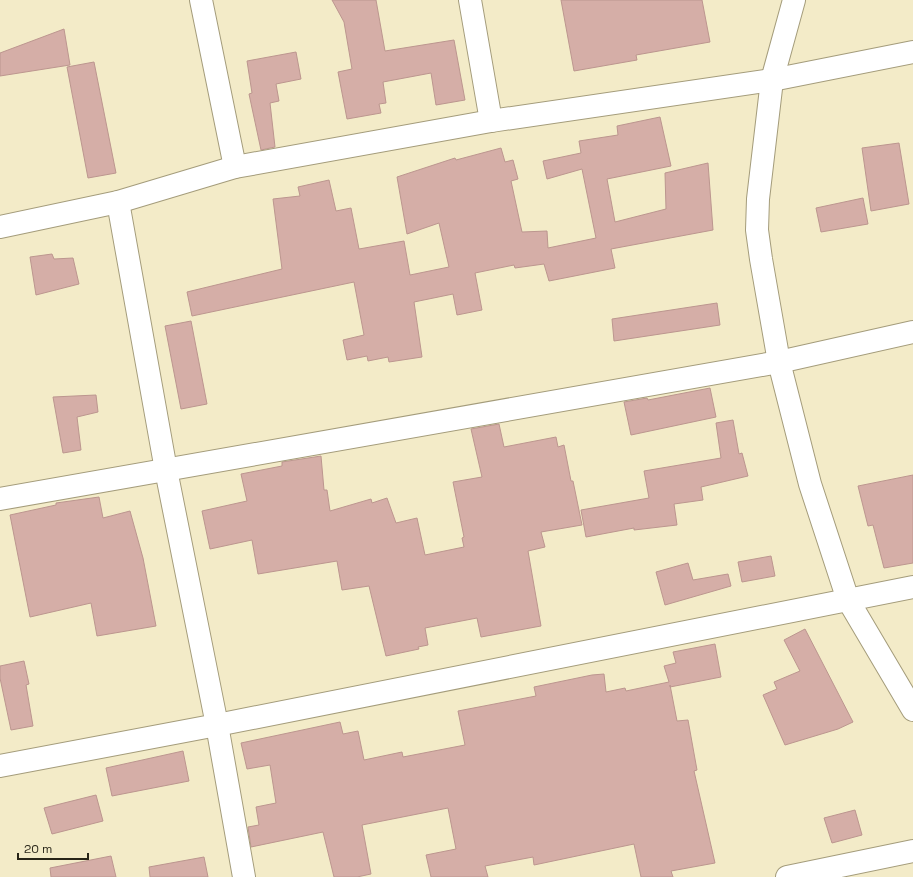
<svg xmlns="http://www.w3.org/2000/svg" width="913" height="877" viewBox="0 0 913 877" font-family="'Space Grotesk',sans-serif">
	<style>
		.building { fill: #d5aea7; stroke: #bc968f }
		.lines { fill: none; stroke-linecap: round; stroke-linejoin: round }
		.minor-casing { stroke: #a49c7b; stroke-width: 24 }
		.minor { stroke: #fff; stroke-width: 22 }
	</style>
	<rect width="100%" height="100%" fill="#f3ebc8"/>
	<g class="building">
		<polygon points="332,0 376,0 385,51 454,40 465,100 436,105 431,73 383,82 386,103 379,104 381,113 347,119 338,72 352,69 344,22"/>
		<polygon points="561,0 702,0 710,42 636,55 637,60 574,71"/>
		<polygon points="64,29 70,65 0,76 0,53"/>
		<polygon points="296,52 301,79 276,84 279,101 270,103 275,147 261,150 249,94 252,93 247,61"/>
		<polygon points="94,62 116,173 88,178 67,67"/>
		<polygon points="660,117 671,166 607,179 615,222 666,209 665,173 708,163 713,230 611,249 615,268 549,281 544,264 515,268 514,265 475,273 482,310 457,315 453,294 414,302 422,357 389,362 388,357 368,361 367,356 347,360 343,340 364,335 354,282 192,316 187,292 282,269 273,199 300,196 298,187 329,180 336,211 351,208 359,249 404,241 410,275 449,267 439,223 407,234 397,177 455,158 456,160 501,148 505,162 513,160 518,179 511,181 522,232 547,231 548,248 596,238 582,169 547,179 543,161 581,153 579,141 618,135 617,126"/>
		<polygon points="899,143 909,204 871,211 862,148"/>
		<polygon points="863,198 868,224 821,232 816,208"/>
		<polygon points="52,254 54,259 73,258 79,284 36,295 30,257"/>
		<polygon points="717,303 720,325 614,341 612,319"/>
		<polygon points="191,321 207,404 181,409 165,326"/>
		<polygon points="710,388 716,417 631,435 624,402 647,398 648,400"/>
		<polygon points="96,395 98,412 77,417 81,450 63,453 53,397"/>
		<polygon points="733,420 739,454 742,453 748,476 701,487 703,500 674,504 677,525 634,530 634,528 586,537 581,510 649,498 644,471 721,458 716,423"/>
		<polygon points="499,424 504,447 556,437 558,447 564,445 571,481 573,481 582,525 541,532 545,547 528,551 541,626 481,637 477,618 425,628 428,645 418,647 419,649 386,656 369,586 342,590 337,561 258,574 252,540 210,549 202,511 247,501 241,474 282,466 282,462 321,456 324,490 327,490 330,511 371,499 372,503 387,498 396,523 417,518 425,555 464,547 462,538 464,537 453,482 482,477 471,429"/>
		<polygon points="913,475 913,563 884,568 873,525 868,526 858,486"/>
		<polygon points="99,497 103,518 130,511 143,558 156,626 97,636 91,603 30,617 10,515 56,505 56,503"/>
		<polygon points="771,556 775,576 742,582 738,562"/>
		<polygon points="688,563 693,580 728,574 731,586 665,605 656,572"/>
		<polygon points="805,629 853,722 838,729 785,745 763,695 777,689 774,682 800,671 784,640"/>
		<polygon points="715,644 721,677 670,687 670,685 677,721 688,720 697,770 694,771 715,863 671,871 673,877 641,877 634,844 534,865 533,857 485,866 488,877 431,877 426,855 456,849 448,808 362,825 371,874 357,877 334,877 323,832 251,847 248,827 259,825 256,807 276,803 270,765 247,769 241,743 340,722 343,734 358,731 364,760 402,752 403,757 465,745 458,711 536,696 534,687 592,675 604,674 606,692 625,688 626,691 669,682 664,666 676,663 673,652"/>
		<polygon points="24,661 29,684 26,685 33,726 11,730 0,678 0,666"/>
		<polygon points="183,751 189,781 112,796 106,768"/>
		<polygon points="96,795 103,821 52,834 44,808"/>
		<polygon points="855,810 862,835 832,843 824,818"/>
		<polygon points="111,856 116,877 51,877 50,868"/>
		<polygon points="204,857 208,877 150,877 149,867"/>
	</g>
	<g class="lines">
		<g class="minor-casing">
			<g id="minor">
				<polyline points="201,0 235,167"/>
				<polyline points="470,0 491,121"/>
				<polyline points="794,0 772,80 758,199 757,230 761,259 779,362 810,484 848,600 913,710"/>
				<polyline points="118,202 166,470 217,725 244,877"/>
				<polyline points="0,227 118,202 235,167 491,121 772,80 913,52"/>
				<polyline points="0,499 779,362 913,332"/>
				<polyline points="0,766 217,725 913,587"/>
				<polyline points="787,877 913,851"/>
			</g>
		</g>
		<use href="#minor" class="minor"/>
	</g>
	<path d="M18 853v6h70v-6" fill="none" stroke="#272417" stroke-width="2"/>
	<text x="24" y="853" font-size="12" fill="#272417" stroke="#f3ebc8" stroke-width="3" paint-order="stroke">20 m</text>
</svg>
